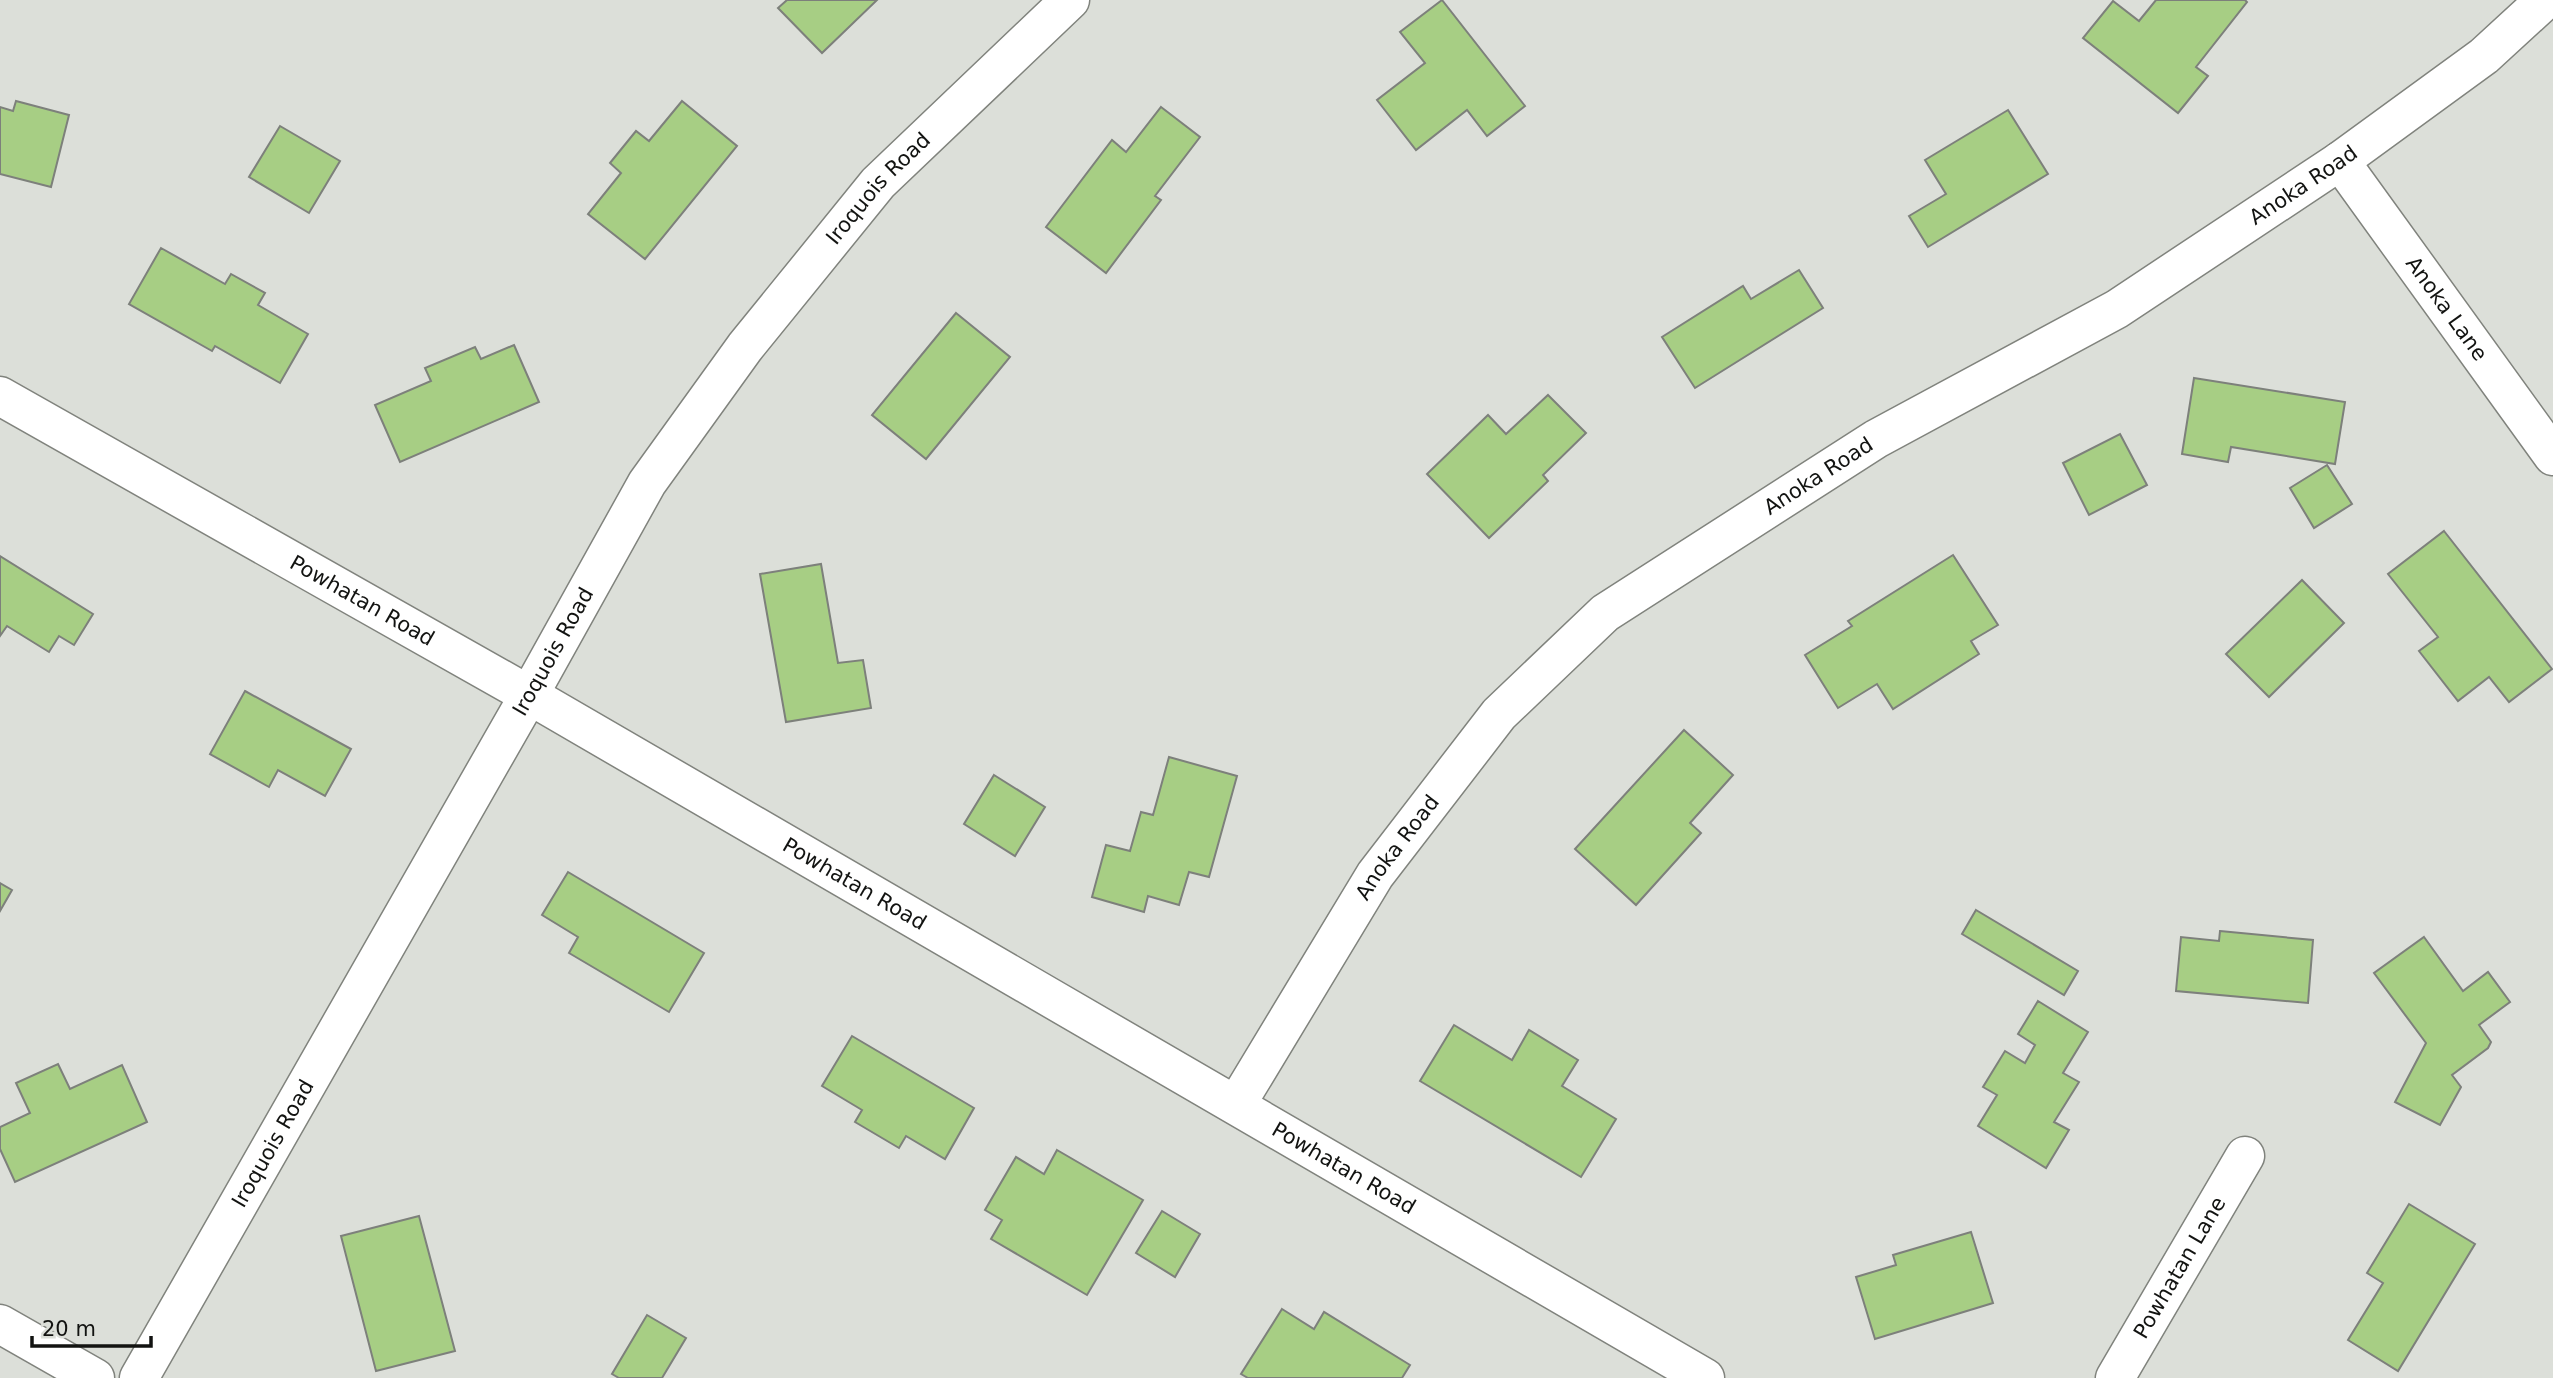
<svg xmlns="http://www.w3.org/2000/svg" width="2553" height="1378" viewBox="0 0 2553 1378" font-family="'DejaVu Sans',sans-serif">
	<style>
		.building { fill: #a7ce84; stroke: #7d807b; stroke-width: 2 }
		.lines { fill: none; stroke-linecap: round; stroke-linejoin: round }
		.street-casing { stroke: #80837d; stroke-width: 41 }
		.street { stroke: #fff; stroke-width: 38 }
		.labels { text-anchor: middle; stroke-width: 7; stroke-linejoin: round; paint-order: stroke }
		.street-label { font-size: 21px; fill: #121311; stroke: #dcdfd9 }
	</style>
	<rect width="100%" height="100%" fill="#dcdfd9"/>
	<g class="building">
		<polygon points="787,0 877,0 822,53 778,8"/>
		<polygon points="1442,0 1525,106 1487,136 1467,110 1416,150 1377,100 1425,63 1400,32"/>
		<polygon points="2156,0 2245,0 2247,2 2196,67 2208,76 2178,113 2083,38 2113,1 2139,21"/>
		<polygon points="16,101 69,115 51,187 0,174 0,107 13,111"/>
		<polygon points="682,101 737,146 645,259 588,214 621,173 610,163 636,131 649,141"/>
		<polygon points="1161,107 1200,137 1155,196 1161,200 1106,273 1046,227 1112,140 1126,152"/>
		<polygon points="2008,110 2048,174 1928,247 1909,216 1946,194 1925,160"/>
		<polygon points="280,126 340,161 309,213 249,177"/>
		<polygon points="161,248 225,284 231,274 265,293 258,305 308,334 280,383 215,346 212,351 129,304"/>
		<polygon points="1799,270 1823,308 1695,388 1662,337 1743,286 1751,299"/>
		<polygon points="956,313 1010,357 926,459 872,415"/>
		<polygon points="514,345 539,402 400,462 375,405 431,381 425,368 475,347 481,359"/>
		<polygon points="2194,378 2345,402 2335,464 2231,447 2228,462 2182,454"/>
		<polygon points="1548,395 1586,433 1543,475 1548,481 1489,538 1427,474 1488,415 1506,434"/>
		<polygon points="2120,434 2147,485 2089,515 2063,463"/>
		<polygon points="2327,465 2352,504 2314,528 2290,488"/>
		<polygon points="2444,531 2552,669 2509,702 2489,677 2458,701 2419,651 2438,637 2388,574"/>
		<polygon points="1953,555 1998,625 1971,641 1979,654 1893,709 1877,684 1838,708 1805,655 1852,626 1848,621"/>
		<polygon points="0,556 93,614 74,645 59,636 49,652 7,626 0,636"/>
		<polygon points="821,564 838,663 863,660 871,708 786,722 760,574"/>
		<polygon points="2302,580 2344,623 2269,697 2226,654"/>
		<polygon points="245,691 351,749 325,796 278,770 269,787 210,754"/>
		<polygon points="1684,730 1733,775 1690,823 1701,833 1636,905 1575,849"/>
		<polygon points="1169,757 1237,776 1209,877 1189,872 1179,905 1148,896 1144,912 1092,897 1106,845 1130,851 1141,812 1153,815"/>
		<polygon points="994,775 1045,807 1015,856 964,824"/>
		<polygon points="568,872 704,953 669,1012 569,953 578,937 542,915"/>
		<polygon points="0,883 12,890 0,911"/>
		<polygon points="1976,910 2078,971 2064,995 1962,934"/>
		<polygon points="2220,931 2313,940 2308,1003 2176,991 2181,937 2219,941"/>
		<polygon points="2424,937 2463,991 2488,972 2510,1002 2479,1025 2491,1042 2488,1048 2452,1075 2461,1087 2440,1125 2395,1102 2426,1043 2374,973"/>
		<polygon points="2038,1001 2088,1032 2063,1073 2079,1082 2054,1122 2069,1130 2046,1168 1978,1126 1997,1095 1983,1087 2005,1051 2025,1063 2035,1045 2018,1034"/>
		<polygon points="1454,1025 1512,1060 1529,1030 1578,1060 1562,1086 1616,1119 1581,1177 1420,1081"/>
		<polygon points="852,1036 974,1108 945,1159 906,1136 899,1148 855,1122 862,1110 822,1086"/>
		<polygon points="58,1064 70,1089 122,1065 147,1122 15,1182 0,1149 0,1127 30,1113 16,1083"/>
		<polygon points="1057,1150 1143,1200 1087,1295 991,1239 1002,1220 985,1210 1016,1157 1044,1174"/>
		<polygon points="2409,1204 2475,1244 2398,1371 2348,1340 2383,1283 2367,1273"/>
		<polygon points="1162,1211 1200,1234 1175,1277 1136,1253"/>
		<polygon points="419,1216 455,1351 376,1371 341,1236"/>
		<polygon points="1971,1232 1993,1303 1875,1339 1856,1277 1896,1265 1893,1255"/>
		<polygon points="1282,1309 1314,1329 1324,1312 1410,1365 1402,1378 1248,1378 1241,1374"/>
		<polygon points="647,1315 686,1338 662,1378 619,1378 612,1374"/>
	</g>
	<g class="lines">
		<g class="street-casing">
			<g id="street">
				<path id="s1" d="M2340,161l213,295"/>
				<path id="s2" d="M0,396l529,299 1176,683"/>
				<path id="s3" d="M1236,1105l139,-230 124,-161 106,-101 271,-174 241,-130 223,-148 144,-105 61,-56"/>
				<polyline points="0,1324 95,1378"/>
				<path id="s4" d="M139,1378l390,-683 118,-212 98,-136 133,-164 192,-183"/>
				<path id="s5" d="M2115,1378l130,-222"/>
			</g>
		</g>
		<use href="#street" class="street"/>
	</g>
	<g class="labels">
		<g class="street-label">
			<text dy="7" stroke="none"><textPath href="#s3" startOffset="1438">Anoka Road</textPath></text>
			<text dy="7" stroke="none"><textPath href="#s4" startOffset="1404">Iroquois Road</textPath></text>
			<text dy="7" stroke="none"><textPath href="#s1" startOffset="182">Anoka Lane</textPath></text>
			<text dy="7" stroke="none"><textPath href="#s3" startOffset="872">Anoka Road</textPath></text>
			<text dy="7" stroke="none"><textPath href="#s2" startOffset="416">Powhatan Road</textPath></text>
			<text dy="7" stroke="none"><textPath href="#s4" startOffset="836">Iroquois Road</textPath></text>
			<text dy="7" stroke="none"><textPath href="#s3" startOffset="304">Anoka Road</textPath></text>
			<text dy="7" stroke="none"><textPath href="#s2" startOffset="984">Powhatan Road</textPath></text>
			<text dy="7" stroke="none"><textPath href="#s4" startOffset="270">Iroquois Road</textPath></text>
			<text dy="7" stroke="none"><textPath href="#s2" startOffset="1550">Powhatan Road</textPath></text>
			<text dy="7" stroke="none"><textPath href="#s5" startOffset="128">Powhatan Lane</textPath></text>
		</g>
	</g>
	<path d="M32 1336v10h119v-10" fill="none" stroke="#121311" stroke-width="3.5"/>
	<text x="42" y="1336" font-size="21" fill="#121311" stroke="#dcdfd9" stroke-width="5" paint-order="stroke">20 m</text>
</svg>
